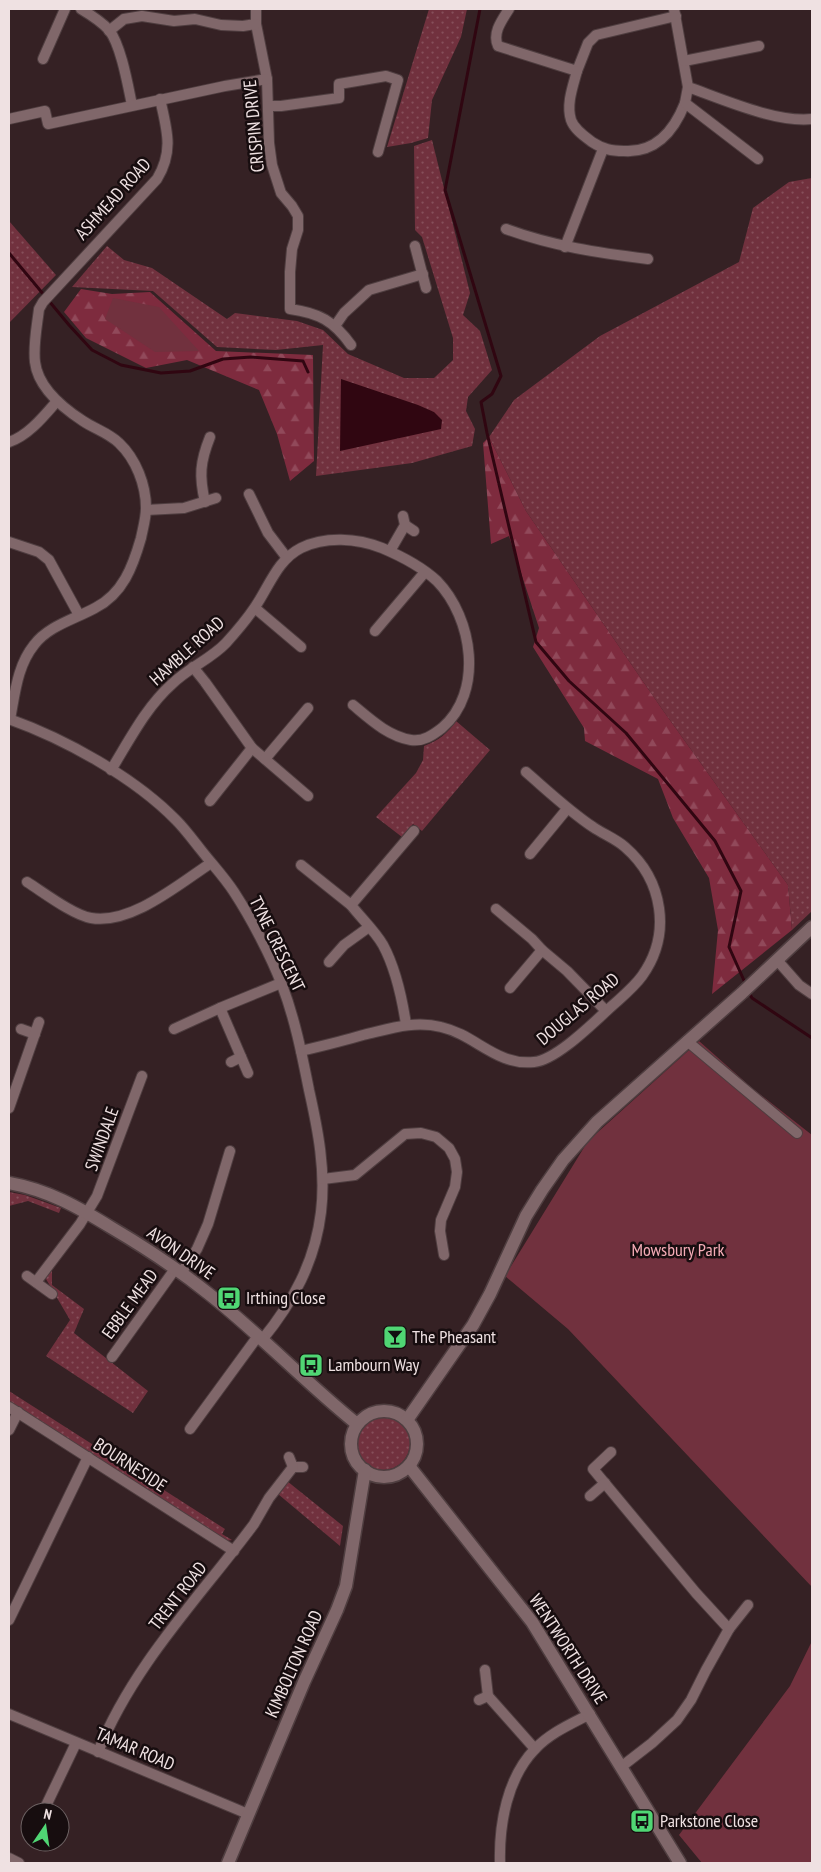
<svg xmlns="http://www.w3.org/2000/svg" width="821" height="1872" viewBox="0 0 821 1872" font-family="'PT Sans Narrow',sans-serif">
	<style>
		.grass { fill: url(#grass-dots) }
		.forest { fill: url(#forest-firs) }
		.park { fill: #71313e }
		.water { fill: #300611 }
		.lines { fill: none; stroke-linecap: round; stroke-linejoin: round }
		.stream { stroke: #300611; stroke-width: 3 }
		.street-casing { stroke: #4f3e40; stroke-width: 12 }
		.secondary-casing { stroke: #4f3e40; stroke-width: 15 }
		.street { stroke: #80676a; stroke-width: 10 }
		.secondary { stroke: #80676a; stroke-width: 12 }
		.labels { text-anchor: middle; stroke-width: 5; stroke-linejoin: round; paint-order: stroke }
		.street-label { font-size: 18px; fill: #efe1e2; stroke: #170d0f }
		.park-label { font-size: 18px; fill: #f6acb7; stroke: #170d0f }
		.poi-label { font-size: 18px; fill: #efe1e2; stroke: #170d0f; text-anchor: start }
	</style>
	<defs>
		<pattern id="grass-dots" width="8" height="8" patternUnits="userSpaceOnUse" patternTransform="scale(1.25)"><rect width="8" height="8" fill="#71313e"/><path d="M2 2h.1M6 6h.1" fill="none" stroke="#864f5a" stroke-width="1.8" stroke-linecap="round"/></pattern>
		<pattern id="forest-firs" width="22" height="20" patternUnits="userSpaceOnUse" patternTransform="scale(1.25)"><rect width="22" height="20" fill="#7e2b3e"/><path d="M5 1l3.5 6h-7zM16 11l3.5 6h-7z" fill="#91495a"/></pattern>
	</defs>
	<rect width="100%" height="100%" fill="#352124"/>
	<g class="grass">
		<polygon points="429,9 467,9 461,37 432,100 428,138 411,143 387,147"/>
		<polygon points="432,140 470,293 463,315 480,331 492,370 468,397 466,411 475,429 472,446 412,463 316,476 323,345 276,350 217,347 153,291 72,287 107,246 124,260 152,268 227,319 235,313 297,321 323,330 348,354 404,378 434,378 453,360 453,338 422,237 415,230 414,146"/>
		<polygon points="812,178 812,911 792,930 788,885 662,709 526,511 489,437 514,400 600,336 739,262 753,208 789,182"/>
		<polygon points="9,221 56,275 9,323"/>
		<path d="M456,721l34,29 -68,81 -9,-7 -11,13 -26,-20 40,-44 7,-13 1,-14c15,-6 23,-12 32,-25z"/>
		<polygon points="9,1192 25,1195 61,1208 59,1213 28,1201 9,1206"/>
		<polygon points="52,1268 52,1285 84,1309 74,1333 148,1391 133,1413 46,1356 70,1320 46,1279 47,1273"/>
		<polygon points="9,1391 225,1529 222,1534 232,1540 226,1541 9,1402"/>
		<circle cx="383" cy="1443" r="27"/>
		<polygon points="287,1481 343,1526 340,1546 278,1494"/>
	</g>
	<g class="forest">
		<polygon points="81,289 112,294 150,292 216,351 313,355 314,461 290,481 277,434 259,390 187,360 146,368 86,338 64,312"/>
		<polygon points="489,437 526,511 662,709 788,885 792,930 712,994 718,930 709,878 673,818 658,779 585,741 584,728 533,647 539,628 509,536 491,544 483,443"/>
	</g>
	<g class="park">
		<polygon points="113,298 159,307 199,351 155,352 105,319"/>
		<polygon points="699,1041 752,1088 812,1135 812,1587 568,1329 505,1276 588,1141"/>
		<polygon points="812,1641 812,1863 702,1863 679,1835 790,1686"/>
	</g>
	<polygon class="water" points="341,379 418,405 434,412 442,420 441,429 340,451"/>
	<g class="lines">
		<g class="stream">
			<polyline points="480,9 445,190 501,376 492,394 481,402 487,433 536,642 569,681 626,733 715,841 741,891 729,947 746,985"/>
			<polyline points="9,253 69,325 92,350 121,365 161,373 190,371 223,359 251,357 303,361 308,372"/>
			<polyline points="748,991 752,998 812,1038"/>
		</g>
		<g class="street-casing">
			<g id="street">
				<path d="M81,9c10,6 20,12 28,21 12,15 19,56 23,75"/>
				<path d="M256,9v15l11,55 2,64 3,22 9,28 11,13 6,10v14l-6,19 -2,23v37c29,4 44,12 61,36"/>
				<path d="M509,9c-7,11 -17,24 -11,37l79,25 11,-28 8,-8 80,-19"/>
				<path d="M674,9l14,78c34,12 88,36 124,32"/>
				<polyline points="109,31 124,19 142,16 174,21 195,19 221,25 243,26 256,24"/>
				<polyline points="43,59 65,9"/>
				<polyline points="684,61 759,46"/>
				<path d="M577,71c-4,15 -11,33 -6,49 3,9 13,16 21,22 11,7 19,9 32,9 32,2 50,-20 61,-48"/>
				<polyline points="688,87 685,103 758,159"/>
				<polyline points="269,106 281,106 339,98 339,84 386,76 398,80 378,152"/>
				<polyline points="9,119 45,111 48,124 225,86 267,79"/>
				<path d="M506,229c46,17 93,24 142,30"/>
				<polyline points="415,246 426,288"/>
				<polyline points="565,247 603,149"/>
				<polyline points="335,326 344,313 369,290 423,274"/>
				<path d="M9,442c19,-6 35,-26 48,-41"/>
				<polyline points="249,494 268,533 287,558"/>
				<path d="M205,502c-6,-26 -5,-40 5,-65"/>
				<polyline points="146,510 184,508 216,498"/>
				<polyline points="405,525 414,531"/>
				<polyline points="9,542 39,552 49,560 79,615"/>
				<polyline points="390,551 405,525 403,516"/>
				<polyline points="255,608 301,647"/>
				<polyline points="375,631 425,572"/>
				<polyline points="193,667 205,682 252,748 308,796"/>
				<path d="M9,719c56,20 125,58 167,101 9,9 17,20 25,30 11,14 24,28 33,42 17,26 37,64 48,93 13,34 20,70 27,105 9,40 17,81 12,122 -6,50 -28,90 -59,128"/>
				<path d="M10,719c5,-25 7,-53 24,-74 14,-19 41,-26 61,-37 28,-14 38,-42 46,-70 2,-10 5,-20 5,-30 0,-23 -10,-49 -27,-65 -10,-10 -24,-14 -36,-22 -20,-13 -45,-33 -48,-59 -2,-17 2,-36 4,-53l4,-7 114,-123c17,-28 10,-49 3,-80"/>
				<polyline points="265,759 308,708"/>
				<path d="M111,770c18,-29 35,-63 61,-86 16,-16 39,-25 54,-41 10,-11 21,-24 29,-36 14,-20 22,-47 46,-59 24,-12 56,-10 81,0 19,8 40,19 55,33 36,37 47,111 5,147 -9,7 -19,14 -31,12 -23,-4 -40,-20 -58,-35"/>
				<polyline points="210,801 252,748"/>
				<polyline points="530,854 567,809"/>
				<polyline points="301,865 351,905"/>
				<path d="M27,882c16,10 46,33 64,36 40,7 88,-34 120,-55"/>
				<polyline points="496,909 532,939 542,950"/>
				<polyline points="777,960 799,985 812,994"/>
				<polyline points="329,962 344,945 369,927"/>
				<polyline points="510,988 542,950 567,971 606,1011"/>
				<polyline points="220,1008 248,1073"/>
				<path d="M406,1024c-4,-26 -10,-55 -23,-79 -8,-14 -22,-27 -32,-40l63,-74"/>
				<polyline points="21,1029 35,1034"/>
				<polyline points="174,1029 220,1008 281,983"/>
				<polyline points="687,1041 797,1133"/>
				<path d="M301,1051c21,-5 42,-10 62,-16 26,-6 51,-15 78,-8 35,8 55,39 93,35 23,-2 61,-41 79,-57 10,-9 21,-18 29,-29 30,-42 21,-96 -17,-129 -9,-8 -22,-13 -32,-20 -24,-16 -45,-36 -67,-55"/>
				<polyline points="231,1062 241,1057"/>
				<polyline points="9,1108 39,1022"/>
				<polyline points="323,1179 355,1175 405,1134 421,1133 436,1137 449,1148 455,1159 457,1172 455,1187 441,1220 440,1231 444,1255"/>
				<polyline points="181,1273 197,1249 208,1224 230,1151"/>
				<polyline points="27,1276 52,1294"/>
				<polyline points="36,1282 80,1224 97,1196 142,1076"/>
				<polyline points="112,1357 175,1269"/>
				<polyline points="9,1407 234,1551"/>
				<polyline points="190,1429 258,1336"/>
				<polyline points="9,1430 18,1412"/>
				<polyline points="611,1452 593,1469 696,1593 729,1629 706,1670 691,1700 677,1720 652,1743 621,1767"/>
				<polyline points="293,1467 303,1467"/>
				<polyline points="590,1496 605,1483"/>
				<polyline points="9,1620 88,1457"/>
				<polyline points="729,1629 748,1605"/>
				<polyline points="485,1670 488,1696 535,1749"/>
				<polyline points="479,1700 488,1696"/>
				<polyline points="9,1714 248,1814"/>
				<path d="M98,1752c35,-87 101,-154 156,-228l15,-26 24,-31 -4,-10"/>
				<polyline points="43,1812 76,1743"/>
				<polyline points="9,1858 19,1863"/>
				<path d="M500,1863c-1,-39 7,-85 35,-114 15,-16 36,-25 55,-35"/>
			</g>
		</g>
		<g class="secondary-casing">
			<g id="secondary">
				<path d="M9,1183c39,7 69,24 103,45 34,20 67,42 97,66 52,41 97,89 148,130"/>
				<circle cx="384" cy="1444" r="33"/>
				<polyline points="407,1420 473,1325 490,1294 526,1216 542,1190 563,1160 597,1122 742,993 812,927"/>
				<polyline points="409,1466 532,1622 680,1863"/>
				<polyline points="228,1863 304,1682 337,1610 346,1586 365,1470"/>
			</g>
		</g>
		<use href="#street" class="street"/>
		<use href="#secondary" class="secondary"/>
	</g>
	<defs>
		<g id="bus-square" transform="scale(1.25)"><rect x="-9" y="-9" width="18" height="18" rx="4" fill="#50d674" stroke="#170d0f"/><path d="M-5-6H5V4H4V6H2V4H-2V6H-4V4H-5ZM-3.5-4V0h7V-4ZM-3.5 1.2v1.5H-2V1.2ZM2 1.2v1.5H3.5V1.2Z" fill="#111"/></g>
		<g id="bar-square" transform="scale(1.25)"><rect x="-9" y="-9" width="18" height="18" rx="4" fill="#50d674" stroke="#170d0f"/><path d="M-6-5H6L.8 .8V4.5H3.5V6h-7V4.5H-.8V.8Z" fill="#111"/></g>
	</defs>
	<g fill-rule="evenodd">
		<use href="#bus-square" x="229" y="1298"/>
		<use href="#bar-square" x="395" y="1337"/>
		<use href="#bus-square" x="311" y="1365"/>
		<use href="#bus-square" x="642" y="1821"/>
	</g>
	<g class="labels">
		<g class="street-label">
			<text transform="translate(254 126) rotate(-95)" y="6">CRISPIN DRIVE</text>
			<text transform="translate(113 199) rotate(-48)" y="6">ASHMEAD ROAD</text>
			<text transform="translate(187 651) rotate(-42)" y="6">HAMBLE ROAD</text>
			<text transform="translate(277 944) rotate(64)" y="6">TYNE CRESCENT</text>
			<text transform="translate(578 1009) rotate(-40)" y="6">DOUGLAS ROAD</text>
			<text transform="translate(102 1139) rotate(-70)" y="6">SWINDALE</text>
			<text transform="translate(181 1253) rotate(35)" y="6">AVON DRIVE</text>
			<text transform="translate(130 1304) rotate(-54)" y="6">EBBLE MEAD</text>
			<text transform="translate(130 1465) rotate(33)" y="6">BOURNESIDE</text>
			<text transform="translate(178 1596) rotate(-52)" y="6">TRENT ROAD</text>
			<text transform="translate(568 1649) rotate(57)" y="6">WENTWORTH DRIVE</text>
			<text transform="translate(294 1664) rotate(-66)" y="6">KIMBOLTON ROAD</text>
			<text transform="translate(135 1749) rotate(23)" y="6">TAMAR ROAD</text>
		</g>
		<g class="park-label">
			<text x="678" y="1256">Mowsbury Park</text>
		</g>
		<g class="poi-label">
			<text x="246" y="1304">Irthing Close</text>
			<text x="412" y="1343">The Pheasant</text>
			<text x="328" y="1371">Lambourn Way</text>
			<text x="660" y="1827">Parkstone Close</text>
		</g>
	</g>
	<rect width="821" height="1872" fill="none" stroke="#efe1e2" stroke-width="20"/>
	<g transform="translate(45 1827) rotate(13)"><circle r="24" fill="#170d0f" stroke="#6d6263"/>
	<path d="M0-4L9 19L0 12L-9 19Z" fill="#50d674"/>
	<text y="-8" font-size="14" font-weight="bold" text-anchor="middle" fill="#efe1e2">N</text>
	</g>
</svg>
